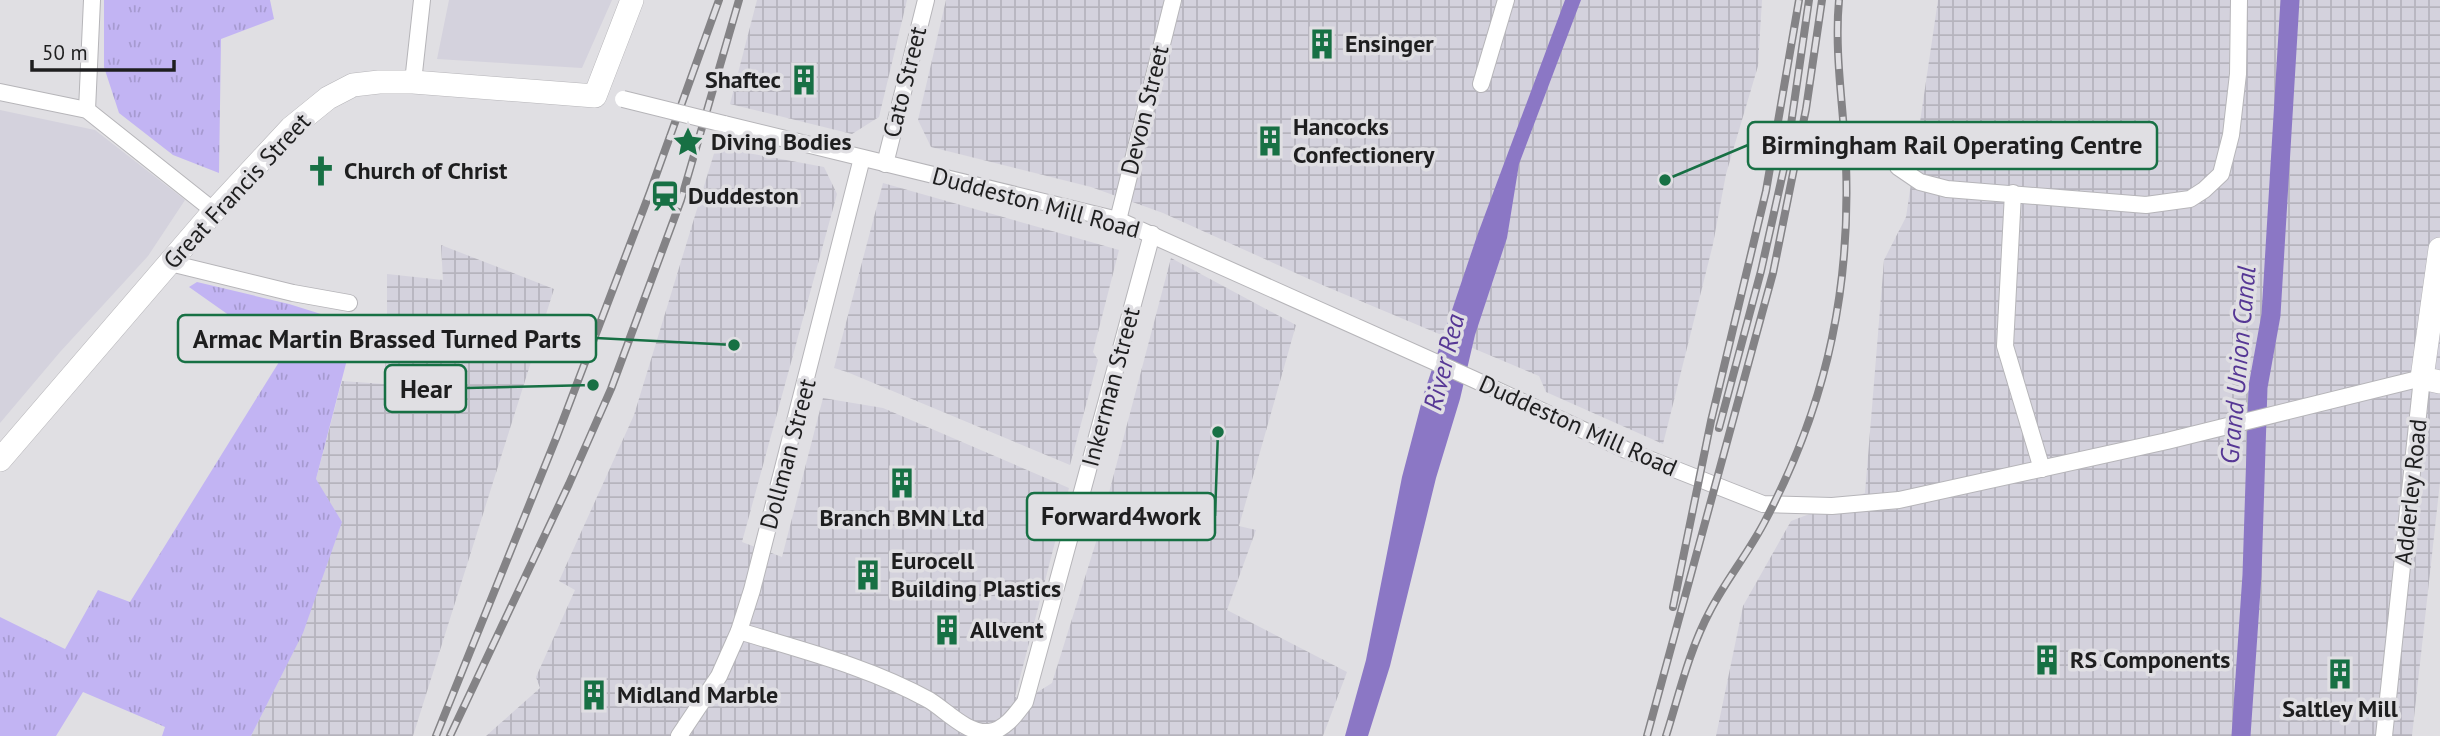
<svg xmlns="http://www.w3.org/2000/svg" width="2440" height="736" viewBox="0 0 2440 736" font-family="'PT Sans',sans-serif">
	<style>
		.built { fill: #d4d2dd }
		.industrial { fill: url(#industrial-grid) }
		.park { fill: url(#park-tufts) }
		.water { fill: #8b77c5 }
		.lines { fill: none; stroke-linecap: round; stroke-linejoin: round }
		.canal { stroke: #8b77c5; stroke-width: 19 }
		.minor-casing { stroke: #b6b5b9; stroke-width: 18 }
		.secondary-casing { stroke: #b6b5b9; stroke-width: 24 }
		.minor { stroke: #fff; stroke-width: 16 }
		.secondary { stroke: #fff; stroke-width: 23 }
		.rail-casing { stroke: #848386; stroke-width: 8 }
		.rail { stroke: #e0dfe3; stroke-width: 5; stroke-dasharray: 16; stroke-linecap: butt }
		.minor-bridge-casing { stroke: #b6b5b9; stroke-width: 18; stroke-linecap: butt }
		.minor-bridge { stroke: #fff; stroke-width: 16 }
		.labels { text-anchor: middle; stroke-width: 7; stroke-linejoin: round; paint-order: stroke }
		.poi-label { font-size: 24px; font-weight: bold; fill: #1e1e1f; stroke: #e0dfe3; text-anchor: start }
		.street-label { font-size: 24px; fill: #1e1e1f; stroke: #e0dfe3 }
		.water-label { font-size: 26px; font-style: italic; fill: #563795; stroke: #e0dfe3 }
		.leader { fill: none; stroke: #177044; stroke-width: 2.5 }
		.callout-dot { fill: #177044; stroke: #e0dfe3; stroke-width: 2.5 }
		.callout { fill: #e0dfe3; stroke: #177044; stroke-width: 2.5 }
		.callout-label { font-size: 26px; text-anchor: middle; font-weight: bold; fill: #1e1e1f }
	</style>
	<defs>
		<pattern id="industrial-grid" width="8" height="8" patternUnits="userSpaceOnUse" patternTransform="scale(1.75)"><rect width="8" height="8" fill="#d4d2dd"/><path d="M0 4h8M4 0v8" fill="none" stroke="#b6b4bd"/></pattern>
		<pattern id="park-tufts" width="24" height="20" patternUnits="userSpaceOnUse" patternTransform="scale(1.75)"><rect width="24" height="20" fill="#c2b4f3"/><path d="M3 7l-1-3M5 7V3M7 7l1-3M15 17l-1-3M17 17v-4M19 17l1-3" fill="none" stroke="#a69ad0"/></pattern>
	</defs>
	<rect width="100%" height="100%" fill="#e0dfe3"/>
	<g class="built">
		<polygon points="449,0 612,0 582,68 437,59"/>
		<polygon points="0,110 95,130 185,200 148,256 60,352 0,423"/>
	</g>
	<g class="industrial">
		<polygon points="757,0 907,0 879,117 852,134 730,104"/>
		<polygon points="946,0 1762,0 1758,66 1726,174 1713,244 1663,444 1546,392 1539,376 1320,284 1163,213 1091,187 931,147 918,120"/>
		<polygon points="1938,0 2440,0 2440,482 2412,736 1716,736 1743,606 1791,521 1865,493 1884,260 1906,217"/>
		<polygon points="716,147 824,167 837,194 742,542 782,557 823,398 883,408 1069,488 1015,697 1036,693 1052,683 1096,542 1171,258 1296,325 1239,526 1256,530 1227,610 1347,672 1323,736 486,736 540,688 536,677 575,590 559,581 634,415"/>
		<polygon points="883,183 1119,250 1093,352 1098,360 1070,465 847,372 834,368"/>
		<polygon points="441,245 554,289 413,736 251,736 299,640 316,479 342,381 384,384 387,342 387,274 443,280"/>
	</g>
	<g class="park">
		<polygon points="104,0 270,0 274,19 221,39 219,173 173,155 119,113 104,67"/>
		<polygon points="197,282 289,304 356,325 316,479 342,522 303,633 251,736 162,736 165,727 83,692 56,736 0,736 0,617 65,649 98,590 130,602 284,354 189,287"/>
	</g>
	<polygon class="water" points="1565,0 1581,0 1519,164 1507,238 1475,335 1460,399 1436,478 1390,666 1368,736 1345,736 1366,660 1402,477 1424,393 1477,236"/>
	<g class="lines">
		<polyline class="canal" points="2241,736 2252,575 2258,387 2271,315 2290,0"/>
		<g class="minor-casing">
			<g id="minor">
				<polyline points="413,82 422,0"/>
				<polyline points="1481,84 1506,0"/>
				<polyline points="0,92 87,110 214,211"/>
				<polyline points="87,110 92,0"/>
				<polyline points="724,124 1118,220 1473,379 1626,450 1763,504 1832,506 1899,500 2167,441 2422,378 2384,736"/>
				<polyline points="885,164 926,0"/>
				<polyline points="1898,167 1920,182 1947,189 2146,205 2190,199 2204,190 2221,174 2231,135 2238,74 2239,0"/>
				<polyline points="2013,193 2005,346 2042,469"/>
				<polyline points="1118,220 1173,0"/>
				<polyline points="170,263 293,293 349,303"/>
				<path d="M739,631c65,20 130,36 190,69 18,11 38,34 60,32 16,-2 27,-18 36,-30l127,-468"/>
				<polyline points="679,736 719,676 739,631 752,590 862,158"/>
			</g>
		</g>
		<g class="secondary-casing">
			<g id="secondary">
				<polyline points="2440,249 2422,378 2440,382"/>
				<polyline points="0,460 214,211 291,128 328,98 353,85 379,82 413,82 595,96 632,0"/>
			</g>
		</g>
		<use href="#minor" class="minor"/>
		<use href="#secondary" class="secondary"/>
		<g class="rail-casing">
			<g id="rail">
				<polyline points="1719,428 1761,271 1786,159 1809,0"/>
				<polyline points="1673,607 1711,421 1766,191 1799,0"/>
				<polyline points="436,736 557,436 650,192 719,0"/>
				<polyline points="450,736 569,484 611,389 681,200 739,0"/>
				<polyline points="1647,736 1773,273 1806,109 1822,0"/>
				<path d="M1666,736c13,-41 23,-86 44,-125 16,-31 39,-59 55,-90 30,-57 54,-120 67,-183 12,-57 16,-117 14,-174 -2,-55 -12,-109 -7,-164"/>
			</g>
		</g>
		<use href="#rail" class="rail"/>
		<g class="minor-bridge-casing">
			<polyline id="minor-bridge" points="623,99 724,124"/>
		</g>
		<use href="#minor-bridge" class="minor-bridge"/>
	</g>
	<defs>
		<g id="building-bare" transform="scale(2.415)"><path d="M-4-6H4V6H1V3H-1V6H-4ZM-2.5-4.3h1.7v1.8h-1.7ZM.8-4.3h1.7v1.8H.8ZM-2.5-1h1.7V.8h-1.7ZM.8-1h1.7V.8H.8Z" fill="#177044" stroke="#e0dfe3" stroke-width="2.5" paint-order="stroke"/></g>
		<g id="sight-bare" transform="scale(2.415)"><path d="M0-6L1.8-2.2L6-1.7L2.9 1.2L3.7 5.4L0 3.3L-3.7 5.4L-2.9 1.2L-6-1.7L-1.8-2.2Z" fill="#177044" stroke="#e0dfe3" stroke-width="2.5" paint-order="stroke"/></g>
		<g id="church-bare" transform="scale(2.415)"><path d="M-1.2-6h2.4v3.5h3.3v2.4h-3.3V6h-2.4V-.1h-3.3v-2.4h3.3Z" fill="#177044" stroke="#e0dfe3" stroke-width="2.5" paint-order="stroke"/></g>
		<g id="station-bare" transform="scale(2.415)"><path d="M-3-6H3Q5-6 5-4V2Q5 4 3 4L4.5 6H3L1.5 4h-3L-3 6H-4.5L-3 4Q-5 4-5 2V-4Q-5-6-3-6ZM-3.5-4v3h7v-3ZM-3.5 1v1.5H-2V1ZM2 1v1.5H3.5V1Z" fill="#177044" stroke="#e0dfe3" stroke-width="2.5" paint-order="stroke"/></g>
	</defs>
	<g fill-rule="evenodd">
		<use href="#building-bare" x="1322" y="44"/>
		<use href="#building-bare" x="804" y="80"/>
		<use href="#building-bare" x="1270" y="141"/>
		<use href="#sight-bare" x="688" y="142"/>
		<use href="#church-bare" x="321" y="171"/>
		<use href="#station-bare" x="665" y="196"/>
		<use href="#building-bare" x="902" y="483"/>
		<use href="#building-bare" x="868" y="575"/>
		<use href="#building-bare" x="947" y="630"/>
		<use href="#building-bare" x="2047" y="660"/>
		<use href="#building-bare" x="2340" y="674"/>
		<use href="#building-bare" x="594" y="695"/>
	</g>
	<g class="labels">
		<g class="poi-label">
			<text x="1345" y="52">Ensinger</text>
			<text x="781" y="88" text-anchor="end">Shaftec</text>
			<text x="1293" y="135">Hancocks<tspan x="1293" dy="28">Confectionery</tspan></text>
			<text x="711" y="150">Diving Bodies</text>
			<text x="344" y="179">Church of Christ</text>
			<text x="688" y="204">Duddeston</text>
			<text x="902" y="526" text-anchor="middle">Branch BMN Ltd</text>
			<text x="891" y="569">Eurocell<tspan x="891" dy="28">Building Plastics</tspan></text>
			<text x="970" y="638">Allvent</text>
			<text x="2070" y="668">RS Components</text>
			<text x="617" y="703">Midland Marble</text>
			<text x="2340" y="717" text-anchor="middle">Saltley Mill</text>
		</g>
		<g class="street-label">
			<text transform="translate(905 82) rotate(-76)" y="8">Cato Street</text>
			<text transform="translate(1145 110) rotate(-76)" y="8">Devon Street</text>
			<text transform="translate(237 191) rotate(-47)" y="8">Great Francis Street</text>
			<text transform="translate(1036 203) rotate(15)" y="8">Duddeston Mill Road</text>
			<text transform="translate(1111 387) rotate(-75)" y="8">Inkerman Street</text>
			<text transform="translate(1578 426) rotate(24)" y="8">Duddeston Mill Road</text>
			<text transform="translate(788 454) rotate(-75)" y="8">Dollman Street</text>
			<text transform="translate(2411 492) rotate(-84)" y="8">Adderley Road</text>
		</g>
		<g class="water-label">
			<text transform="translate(1444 362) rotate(-76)" y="9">River Rea</text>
			<text transform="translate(2238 365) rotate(-85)" y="9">Grand Union Canal</text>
		</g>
	</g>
	<path class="leader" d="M1665 180L1748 145M734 345L596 338M593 385L466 388M1218 432L1215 516"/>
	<g class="callout-dot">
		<circle cx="1665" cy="180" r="7"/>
		<circle cx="734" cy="345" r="7"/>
		<circle cx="593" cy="385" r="7"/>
		<circle cx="1218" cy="432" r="7"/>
	</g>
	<g class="callout">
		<rect x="1748" y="122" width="409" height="47" rx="7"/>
		<rect x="178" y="315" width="418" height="47" rx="7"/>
		<rect x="385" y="365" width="81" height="47" rx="7"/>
		<rect x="1027" y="493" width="188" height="47" rx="7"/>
	</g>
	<g class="callout-label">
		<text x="1952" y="154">Birmingham Rail Operating Centre</text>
		<text x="387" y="348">Armac Martin Brassed Turned Parts</text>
		<text x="426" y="398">Hear</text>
		<text x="1121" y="525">Forward4work</text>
	</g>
	<path d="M32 60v10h142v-10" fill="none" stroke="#1e1e1f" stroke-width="3.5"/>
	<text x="42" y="60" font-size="21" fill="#1e1e1f" stroke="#e0dfe3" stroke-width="5" paint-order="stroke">50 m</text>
</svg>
